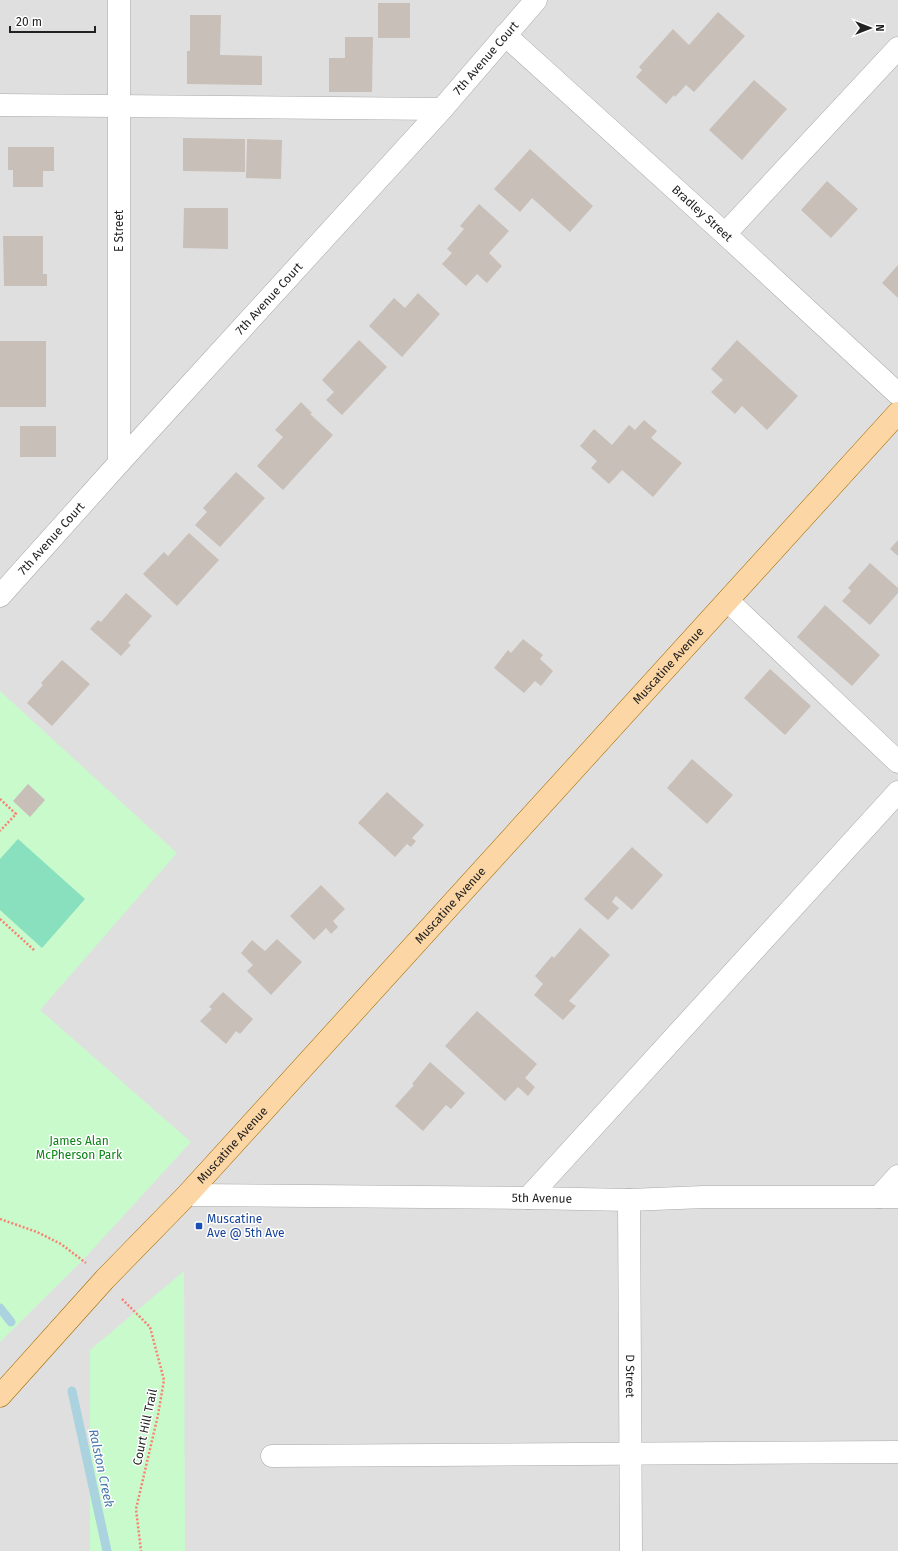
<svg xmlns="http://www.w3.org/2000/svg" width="898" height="1551" viewBox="0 0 898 1551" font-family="'Fira Sans',sans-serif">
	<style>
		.residential { fill: #e0dfdf }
		.park { fill: #c8facc }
		.pitch { fill: #88e0be }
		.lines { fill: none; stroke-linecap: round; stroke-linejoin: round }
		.stream { stroke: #aad3df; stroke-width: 9 }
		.building { fill: #c7bfb8 }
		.minor-casing { stroke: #a9a9a9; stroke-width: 23 }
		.major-casing { stroke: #a06b00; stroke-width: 23 }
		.path { stroke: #fa8072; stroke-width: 2.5; stroke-dasharray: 2 2; stroke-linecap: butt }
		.minor { stroke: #fff; stroke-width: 22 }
		.major { stroke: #fcd6a4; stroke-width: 22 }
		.transit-dot { fill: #1a4fb4; stroke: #fff; stroke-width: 1.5 }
		.labels { text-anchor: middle; stroke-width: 3; stroke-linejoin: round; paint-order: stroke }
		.street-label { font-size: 12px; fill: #222; stroke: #fff }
		.park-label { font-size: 12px; fill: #0c8416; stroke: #fff }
		.transit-label { font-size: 12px; fill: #164399; stroke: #fff; text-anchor: start }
		.water-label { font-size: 13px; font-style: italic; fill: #4a7aab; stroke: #fff }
	</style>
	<rect width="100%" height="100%" fill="#f2efe9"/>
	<rect class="residential" x="0" y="0" width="898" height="1551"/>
	<g class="park">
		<polygon points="0,691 177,853 40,1010 191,1142 82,1261 0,1342"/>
		<polygon points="184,1271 185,1551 90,1551 90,1350"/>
	</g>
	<polygon class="pitch" points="18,839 85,899 42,948 0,910 0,859"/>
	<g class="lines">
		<g class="stream">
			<polyline points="0,1308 11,1322"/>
			<polyline points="72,1391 107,1551"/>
		</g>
	</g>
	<g class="building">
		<rect x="378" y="3" width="32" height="35"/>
		<polygon points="718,12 745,36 694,92 686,85 675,97 674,95 666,104 636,77 642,70 639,67 673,29 689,45"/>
		<polygon points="190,15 221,15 220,55 262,56 262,85 187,84 187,51 190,51"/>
		<polygon points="345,37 373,37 372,92 329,92 329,58 345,58"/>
		<polygon points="754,80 787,109 742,160 709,130"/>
		<polygon points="183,138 245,139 245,172 183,171"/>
		<polygon points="247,139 282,140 281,179 246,178"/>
		<polygon points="8,147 54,147 54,171 43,171 43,187 13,187 13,170 8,170"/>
		<polygon points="530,149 593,206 570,232 532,198 520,212 494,189"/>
		<polygon points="827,181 858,209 831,238 801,210"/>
		<polygon points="479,204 509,231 489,253 502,266 487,283 477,274 466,286 442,264 452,253 447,249 464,229 460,226"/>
		<polygon points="184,208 228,208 228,249 183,248"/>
		<polygon points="3,236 43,236 43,274 47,274 47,286 4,286"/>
		<polygon points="898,265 898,298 882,283"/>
		<polygon points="418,293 440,314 402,357 369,326 394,298 405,308"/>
		<polygon points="359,340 387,367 342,415 326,400 334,392 322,380"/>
		<polygon points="737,340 798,396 767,430 742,406 735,414 711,392 723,380 711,369"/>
		<rect x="0" y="341" width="46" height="66"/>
		<polygon points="301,402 312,413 310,414 333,435 283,490 257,466 283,437 275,430"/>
		<polygon points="644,420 657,431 651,438 682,463 653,497 622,470 609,484 591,468 597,461 580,446 594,429 612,445 629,425 635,430"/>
		<rect x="20" y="426" width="36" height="31"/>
		<polygon points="236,472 265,498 220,547 195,525 207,512 203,508"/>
		<polygon points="189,533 219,560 177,606 143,574 164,552 168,556"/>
		<polygon points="898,540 898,556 890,549"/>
		<polygon points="870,563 898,588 898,593 870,625 842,601 851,591 848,588"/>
		<polygon points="126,593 152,616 128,643 131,645 121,656 90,629 98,620 101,622"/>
		<polygon points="825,605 880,655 852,686 797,637"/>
		<polygon points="523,639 543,655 540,659 553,671 541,686 535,681 524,693 494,668 508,650 511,653"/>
		<polygon points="62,660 90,684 52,726 27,703 43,685 41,683"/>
		<polygon points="770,669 811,706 785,735 744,698"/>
		<polygon points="692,759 733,795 707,824 667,788"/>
		<polygon points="28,784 45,800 30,817 13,801"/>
		<polygon points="387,792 424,825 412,838 416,841 411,847 407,844 395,857 358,823"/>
		<polygon points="632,847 663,875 632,910 616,896 612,902 619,908 608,920 584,899"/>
		<polygon points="321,885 345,909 333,921 338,927 331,934 326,928 314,940 290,916"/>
		<polygon points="580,928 610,955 569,1001 576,1006 563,1020 534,995 543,984 535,976 552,956 554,958"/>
		<polygon points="277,939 302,962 271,995 247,971 253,965 241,953 252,940 265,951"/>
		<polygon points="223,992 253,1019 240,1034 236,1031 226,1044 200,1021 212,1009 209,1007"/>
		<polygon points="477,1011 537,1064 525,1078 535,1087 528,1096 518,1087 505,1101 445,1046"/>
		<polygon points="430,1062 465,1093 451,1109 446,1105 423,1131 395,1106 414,1085 412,1084"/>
	</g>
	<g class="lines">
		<g class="minor-casing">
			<g id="minor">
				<path id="s1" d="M505,35l220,199 173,160"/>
				<polyline points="0,105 442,109"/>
				<polyline points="725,234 898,48"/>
				<polyline points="119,463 119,0"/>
				<path id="s2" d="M0,596l119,-133 323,-354 94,-109"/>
				<polyline points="728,601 898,762"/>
				<path id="s3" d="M187,1195l341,3 101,2 75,-3h194"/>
				<polyline points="879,1197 898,1176"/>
				<polyline points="528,1198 898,792"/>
				<path id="s4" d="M629,1200l2,351"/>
				<polyline points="272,1456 898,1452"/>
			</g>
		</g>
		<g class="major-casing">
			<g id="major">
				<path id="s5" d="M0,1396l105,-117 82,-84 711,-782"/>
			</g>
		</g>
		<g class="path">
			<polyline points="0,799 16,814 0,831"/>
			<polyline points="0,919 34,950"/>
			<polyline points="0,1219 37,1232 61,1244 86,1263"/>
			<polyline points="122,1299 150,1327 164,1380 158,1415 136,1509 141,1551"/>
		</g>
		<use href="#minor" class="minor"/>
		<use href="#major" class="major"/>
	</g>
	<rect class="transit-dot" x="195" y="1222" width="8" height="8" rx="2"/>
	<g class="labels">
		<g class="street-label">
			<text dy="4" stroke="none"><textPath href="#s2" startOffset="725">7th Avenue Court</textPath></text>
			<text dy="4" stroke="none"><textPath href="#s1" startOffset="266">Bradley Street</textPath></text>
			<text transform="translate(119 231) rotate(-90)" y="4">E Street</text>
			<text dy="4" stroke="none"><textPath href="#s2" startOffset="401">7th Avenue Court</textPath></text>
			<text dy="4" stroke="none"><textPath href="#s2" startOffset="77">7th Avenue Court</textPath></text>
			<text dy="4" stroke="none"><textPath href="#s5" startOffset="990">Muscatine Avenue</textPath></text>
			<text dy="4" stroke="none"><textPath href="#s5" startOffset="666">Muscatine Avenue</textPath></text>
			<text dy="4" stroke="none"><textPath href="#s5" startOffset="342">Muscatine Avenue</textPath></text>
			<text dy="4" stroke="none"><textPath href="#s3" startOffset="355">5th Avenue</textPath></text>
			<text dy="4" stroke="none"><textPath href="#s4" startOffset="176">D Street</textPath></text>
			<text transform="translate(145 1427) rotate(-78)" y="4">Court Hill Trail</text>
		</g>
		<g class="park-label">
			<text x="79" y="1145">James Alan<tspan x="79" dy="14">McPherson Park</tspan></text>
		</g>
		<g class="transit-label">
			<text x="207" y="1223">Muscatine<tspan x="207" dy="14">Ave @ 5th Ave</tspan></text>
		</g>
		<g class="water-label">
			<text transform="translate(102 1468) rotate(78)" y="5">Ralston Creek</text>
		</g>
	</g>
	<g transform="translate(870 28) rotate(90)" stroke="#ffffff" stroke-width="3" paint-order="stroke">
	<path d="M0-3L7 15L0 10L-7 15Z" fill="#222222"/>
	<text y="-6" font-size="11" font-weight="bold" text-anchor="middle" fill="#222222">N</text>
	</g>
	<path d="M10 26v6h85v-6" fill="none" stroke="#222222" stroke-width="2"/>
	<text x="16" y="26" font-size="12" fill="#222222" stroke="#ffffff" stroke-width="3" paint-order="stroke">20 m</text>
</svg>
